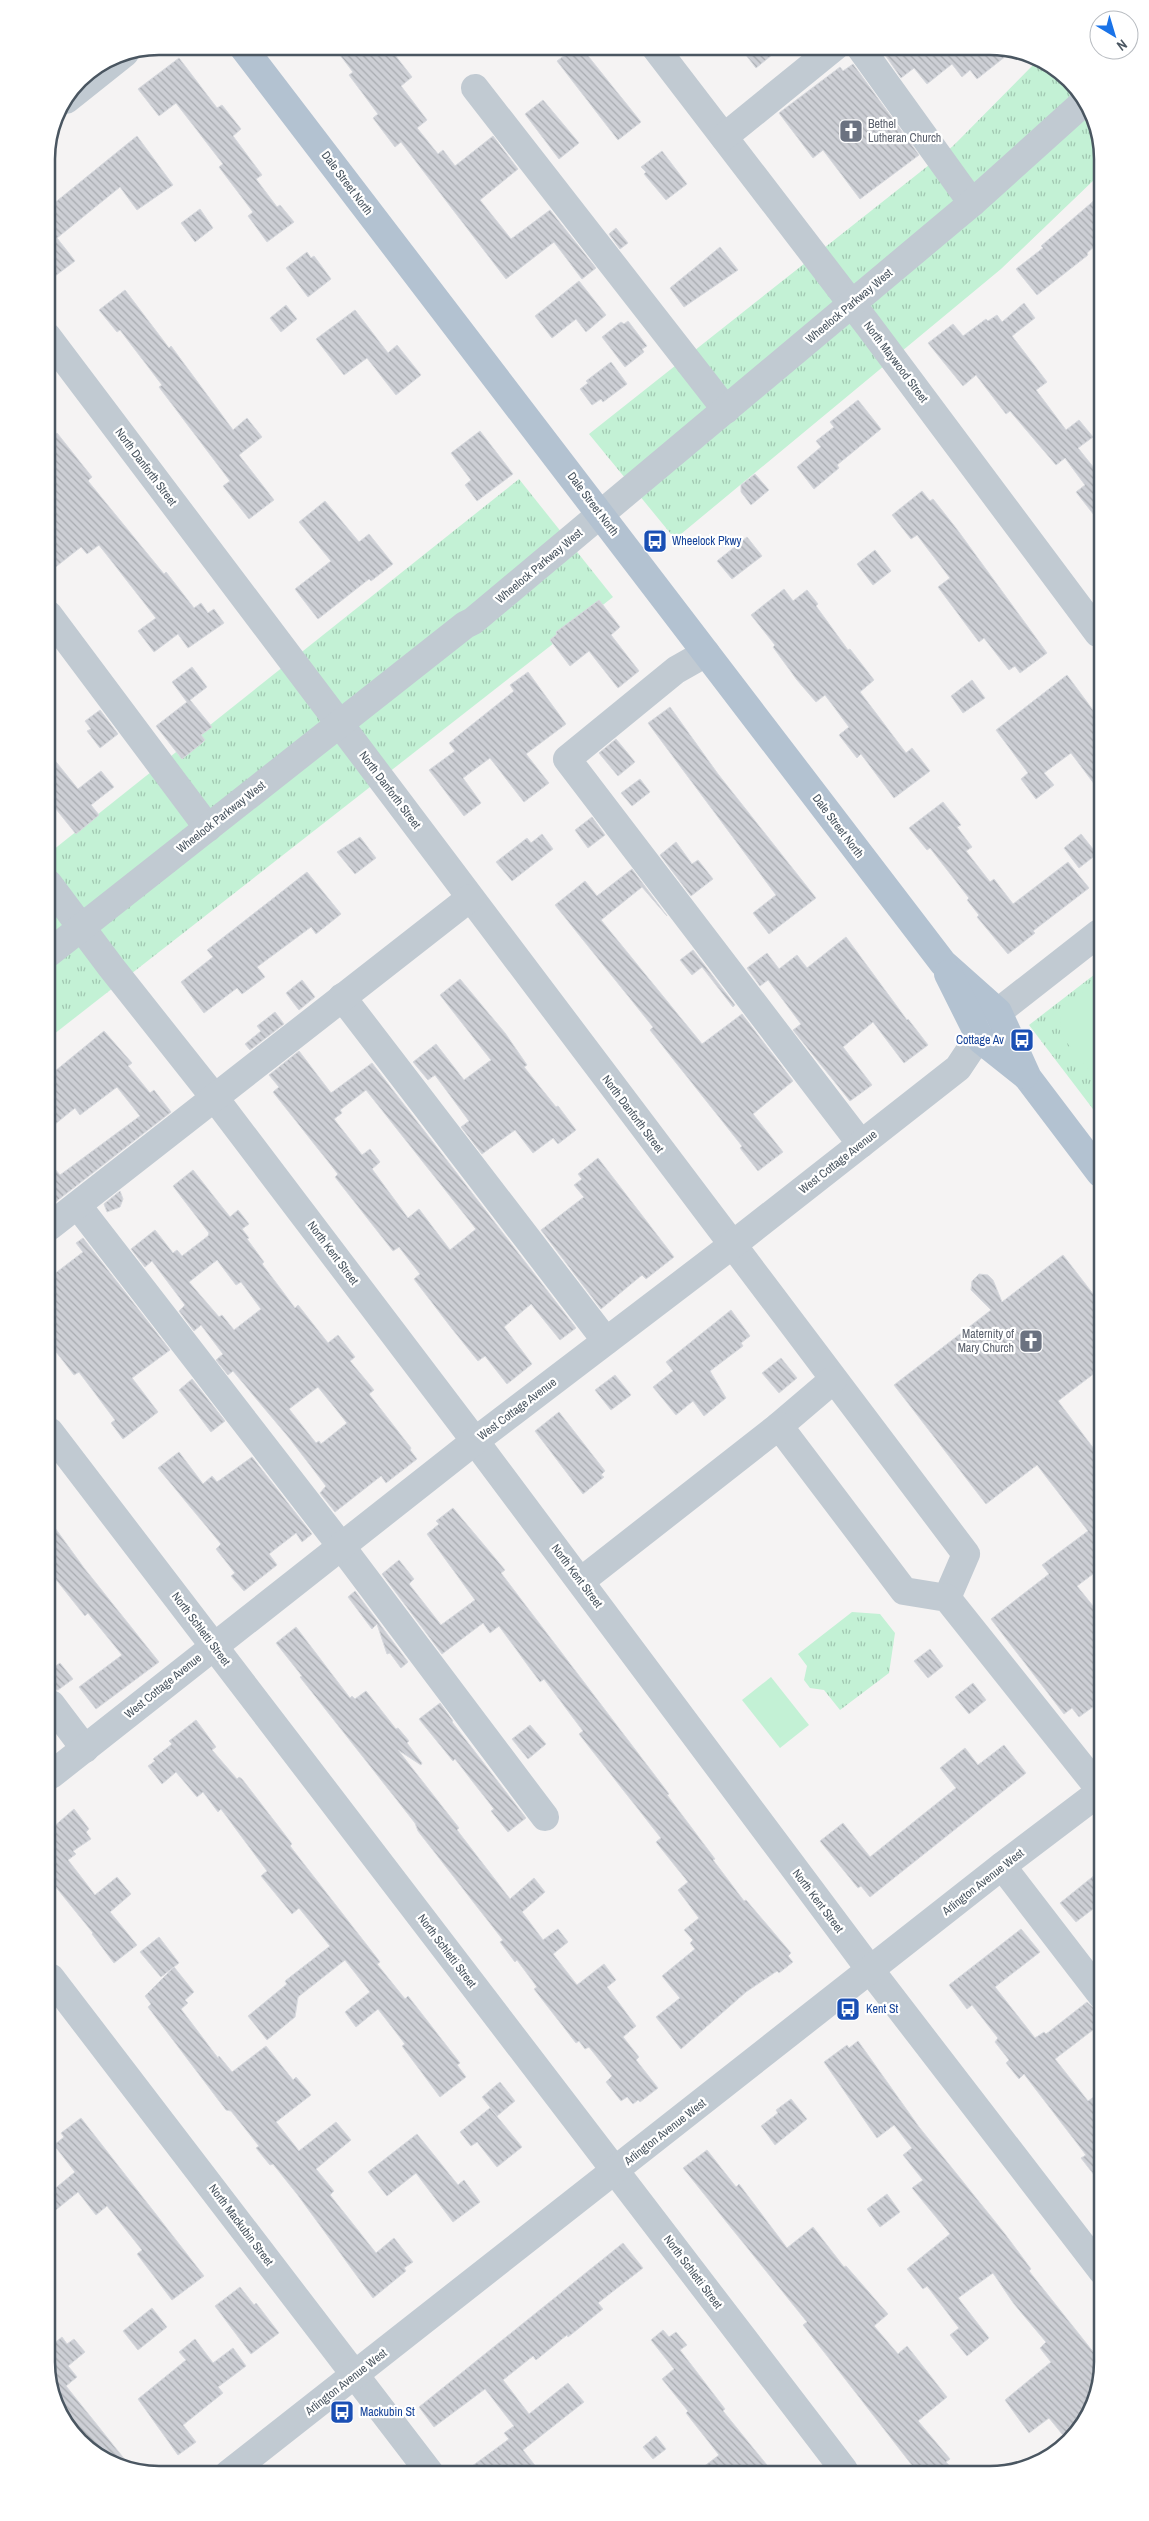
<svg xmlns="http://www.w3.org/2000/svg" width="1149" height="2521" viewBox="0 0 1149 2521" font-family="'Archivo Narrow',sans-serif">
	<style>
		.park { fill: url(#park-tufts) }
		.garden { fill: #c3f1d5 }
		.building { fill: url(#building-back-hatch); stroke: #d7d9de; fill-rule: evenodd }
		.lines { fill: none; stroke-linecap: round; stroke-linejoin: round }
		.minor { stroke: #c1cad2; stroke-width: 28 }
		.major { stroke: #b3c2d1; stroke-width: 28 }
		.labels { text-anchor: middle; stroke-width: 4.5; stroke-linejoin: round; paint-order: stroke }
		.worship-label { font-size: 12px; fill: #5b616d; stroke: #fff; text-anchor: start }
		.street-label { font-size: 12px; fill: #4a5661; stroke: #fff }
		.transit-label { font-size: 12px; fill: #164399; stroke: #fff; text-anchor: start }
		.rim { fill: none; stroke: #4a5661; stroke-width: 2.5 }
	</style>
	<defs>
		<pattern id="park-tufts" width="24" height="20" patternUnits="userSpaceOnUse" patternTransform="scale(1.25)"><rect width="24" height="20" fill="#c3f1d5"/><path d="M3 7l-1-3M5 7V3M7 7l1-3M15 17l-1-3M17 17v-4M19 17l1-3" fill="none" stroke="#a0c6b0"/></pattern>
		<pattern id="building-back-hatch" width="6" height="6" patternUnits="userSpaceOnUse" patternTransform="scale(1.25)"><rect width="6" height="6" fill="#cdcfd5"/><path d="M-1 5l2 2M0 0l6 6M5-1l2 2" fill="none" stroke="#a8abb0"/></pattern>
	</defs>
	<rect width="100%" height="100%" fill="#f5f3f3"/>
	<g class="park">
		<polygon points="1037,61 1058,69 1097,122 1097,177 1001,269 675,539 589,434 953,146"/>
		<polygon points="519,479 613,597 49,1038 48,854"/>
		<polygon points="1099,971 1099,1117 1029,1025"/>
		<polygon points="852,1612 880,1614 895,1633 889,1673 840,1710 824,1690 810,1688 804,1680 807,1666 798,1654"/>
	</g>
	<g class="garden">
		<polygon points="1099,981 1099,1083 1060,1034 1061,1009"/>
		<polygon points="771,1677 809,1725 780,1748 742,1700"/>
	</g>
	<g class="building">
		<polygon points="333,46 388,46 412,77 401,86 427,120 417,128 438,154 443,150 455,166 493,136 518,169 480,200 511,239 550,210 596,268 582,279 554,242 506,279 401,142 395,147 373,118 378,114 349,75 353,72"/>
		<polygon points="577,46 580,46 641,122 618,140 557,61"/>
		<polygon points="739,46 783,46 756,68"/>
		<polygon points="879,46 998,47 1011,52 977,79 970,70 962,77 952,64 927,84 914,68 901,78"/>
		<polygon points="179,58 217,108 222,105 241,129 233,136 262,175 256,179 277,207 280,205 294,222 267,242 248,216 253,212 219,167 223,164 176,103 159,116 138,89"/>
		<polygon points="853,64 919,155 860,199 823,150 813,158 779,113 840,67 843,71"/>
		<polygon points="543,100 579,143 559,159 525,114"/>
		<polygon points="137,136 173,185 137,210 120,187 57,238 75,261 47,282 47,209"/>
		<polygon points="662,151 687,184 666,200 644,174 646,172 641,167"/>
		<polygon points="1097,198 1097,244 1087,253 1088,255 1037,295 1016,269 1043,248 1041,246"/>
		<polygon points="200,209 213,228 195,242 181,223"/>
		<polygon points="616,228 628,243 620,249 609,234"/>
		<polygon points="720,247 738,270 684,307 670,288"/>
		<polygon points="307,252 311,258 314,256 331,279 308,297 286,268"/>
		<polygon points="579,281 606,315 586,332 576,319 552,338 535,316"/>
		<polygon points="125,290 169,348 171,346 233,430 247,418 262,437 239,455 274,500 249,519 223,486 230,481 159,387 162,385 120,330 117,332 99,310"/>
		<polygon points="1024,303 1035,318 1012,336 1047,382 1036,390 1066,430 1079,420 1093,437 1078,448 1098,473 1098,520 1076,492 1085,485 1065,458 1056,465 1010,411 1006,414 976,375 963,386 928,343 953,324 963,336 986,319 988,321 997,315 1002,322"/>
		<polygon points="286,305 297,319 281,332 270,318"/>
		<polygon points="355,310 388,353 397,345 421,375 396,395 367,358 344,375 316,339"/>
		<polygon points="628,321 647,346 642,349 644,352 625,367 602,337 621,322 624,324"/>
		<polygon points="611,362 627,384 603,402 601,399 592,405 580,389 588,383 586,381"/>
		<polygon points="858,400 881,429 837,465 839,468 814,489 797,467 821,447 816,441 834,427 830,422"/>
		<polygon points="480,431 513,474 477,501 465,485 471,480 451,453"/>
		<polygon points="57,433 92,477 88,481 164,574 166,572 194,608 201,603 208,613 214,609 224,623 188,648 178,634 154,652 138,631 156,618 99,545 87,554 81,547 48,573 47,440"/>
		<polygon points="755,474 769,490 751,505 741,492 741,485"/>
		<polygon points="922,491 930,501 933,499 956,528 1047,653 1020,673 1015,666 1009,670 984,638 979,642 938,587 950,578 917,535 911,539 892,515"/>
		<polygon points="325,501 359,542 369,534 393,564 371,581 369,579 318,619 295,589 331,561 299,522"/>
		<polygon points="747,537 762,556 732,579 717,561"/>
		<polygon points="875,550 891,571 873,585 857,564"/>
		<polygon points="784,589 793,601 807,590 818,604 816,606 848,650 850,649 874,680 860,692 906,753 912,748 930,771 894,798 861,754 857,758 839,735 849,727 825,695 816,702 797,680 773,647 775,645 751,615"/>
		<polygon points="599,600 620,627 611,635 639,671 618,688 589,651 570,666 550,640 557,634 556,632"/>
		<polygon points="192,667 207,687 190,700 212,727 201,735 205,740 202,743 182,759 156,726 187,702 172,682"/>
		<polygon points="528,672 566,724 526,754 549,783 524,802 490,758 463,778 481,803 464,816 429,770 455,751 449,743 514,691 510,685"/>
		<polygon points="1067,675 1098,717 1098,789 1071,753 1044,773 1054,785 1036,799 1021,779 1028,773 996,730"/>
		<polygon points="972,680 985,698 963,713 951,696"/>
		<polygon points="670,707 718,774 816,898 769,934 753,913 776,895 648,723"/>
		<polygon points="100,710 118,734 100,748 87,731 91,729 85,721"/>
		<polygon points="616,739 635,762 618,776 599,753"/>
		<polygon points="48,752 78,789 101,771 114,787 91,805 99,815 76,834 48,799"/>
		<polygon points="640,779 650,792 632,806 621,793"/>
		<polygon points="943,802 961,825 957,827 972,847 966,851 990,882 994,879 1013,904 1068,862 1089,888 1033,931 1035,933 1008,954 977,917 979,915 967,900 969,898 930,848 927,850 909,828"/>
		<polygon points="592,817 605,835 588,848 575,830"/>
		<polygon points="542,834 553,849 512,881 496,862 527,838 531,843"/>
		<polygon points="1081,834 1097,854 1079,868 1064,848"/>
		<polygon points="360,837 376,858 355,874 337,852"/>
		<polygon points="676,842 692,864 698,860 713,879 691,896 660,855"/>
		<polygon points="632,869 667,916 642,887 601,920 702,1044 742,1014 793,1081 753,1114 783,1152 758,1171 740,1148 742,1146 650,1030 653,1027 555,905 585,881 597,896"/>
		<polygon points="307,872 341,914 316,934 311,927 257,967 265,977 242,994 237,988 204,1013 181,982 213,957 207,950"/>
		<polygon points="846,937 907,1020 908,1019 928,1045 904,1063 873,1022 843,1047 872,1085 850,1101 793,1030 801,1024 768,980 760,986 747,968 767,953 779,969 797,955 807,968"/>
		<polygon points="693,950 735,1005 733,1007 702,967 692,975 680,960"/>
		<polygon points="460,979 505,1033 527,1065 524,1067 556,1107 558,1106 576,1130 558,1144 553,1138 533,1153 515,1130 482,1154 461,1127 469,1121 435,1075 428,1080 413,1062 436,1044 464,1080 491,1060 440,995"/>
		<polygon points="302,980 315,997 299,1010 286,993"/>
		<polygon points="275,1012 284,1024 250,1050 245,1044 261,1031 257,1026"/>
		<polygon points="104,1031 132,1063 128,1066 150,1093 154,1090 171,1112 49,1207 49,1162 60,1175 140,1116 117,1087 80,1115 75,1108 49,1129 49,1076"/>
		<path d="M299,1051l32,42 41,-30 204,265 -16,12 -29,-36 -27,23 28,37 -25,20 -22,-28 -7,5 -25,-31 -39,-51 6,-5 -21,-27 -6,4 -58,-74 3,-3 -65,-82 6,-5 -10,-12zM366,1090l110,139 -26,21 -31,-41 -11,9 -36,-49 8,-7 -10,-13 -8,6 -28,-36 8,-6 -2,-3z"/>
		<polygon points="598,1158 674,1257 646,1279 642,1275 601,1309 541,1230 584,1197 574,1185 582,1179 578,1174"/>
		<path d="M193,1170l37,47 8,-7 11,14 -7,5 7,9 -2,1 17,23 -2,2 33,44 3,-3 30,38 10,-8 17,22 -5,4 24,29 -5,4 42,54 -1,2 7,9 -31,24 -5,-7 -46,36 -15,-19 6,-7 -36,-47 -57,-68 -5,4 -12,-15 7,-6 -22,-29 -7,6 -15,-20 6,-6 -33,-44 -7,6 -14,-18 24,-19 18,23 4,-3 5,6 26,-20 1,-3 -36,-47zM217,1260l19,25 5,-3 20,27 -27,21 -12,-15 -3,2 -30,-35zM318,1387l29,36 -26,21 -2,-3 -3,2 -27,-34z"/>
		<polygon points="120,1191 123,1199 120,1207 107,1212 104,1204"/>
		<polygon points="83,1238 170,1350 132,1378 158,1412 123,1439 111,1423 115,1420 79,1372 74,1375 50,1344 49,1278 83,1252 76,1243"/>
		<polygon points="1063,1255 1100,1303 1100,1369 1058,1401 1100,1457 1101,1568 1077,1586 1101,1616 1101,1701 1079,1717 1072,1708 1064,1714 991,1619 1049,1574 1042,1565 1088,1531 1037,1465 986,1504 894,1385 991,1310 971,1290 972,1281 979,1274 988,1275 993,1280 1002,1302"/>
		<polygon points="731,1310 750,1336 741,1343 743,1346 710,1371 726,1398 704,1416 693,1401 676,1415 653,1387 673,1371 666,1362"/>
		<polygon points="781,1358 797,1378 779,1393 762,1373"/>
		<polygon points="615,1375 631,1395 611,1410 595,1390"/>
		<polygon points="192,1379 225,1421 211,1432 179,1390"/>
		<polygon points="559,1412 605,1471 601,1475 604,1477 583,1494 535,1431"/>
		<polygon points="179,1452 203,1484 212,1476 217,1482 252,1457 312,1534 302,1542 296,1533 269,1554 277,1565 244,1591 231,1576 235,1573 216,1549 221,1544 158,1468"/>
		<polygon points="453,1508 505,1570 501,1573 669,1794 667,1795 715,1859 713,1860 744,1901 746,1900 791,1953 788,1956 793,1962 779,1973 777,1971 746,1992 681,2049 656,2017 680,1998 662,1976 695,1949 690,1943 693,1940 684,1930 699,1918 678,1890 688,1882 656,1842 661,1838 579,1734 583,1731 544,1679 540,1682 499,1626 490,1633 483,1623 442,1654 382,1574 399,1560 414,1579 409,1584 441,1625 475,1600 427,1534 439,1524 436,1521"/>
		<polygon points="50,1521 84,1568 159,1662 96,1709 79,1687 122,1655 88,1613 85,1616 50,1572"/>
		<polygon points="355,1591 408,1662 401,1668 390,1653 387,1654 377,1624 372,1629 348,1597"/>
		<polygon points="296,1627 350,1698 352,1696 355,1699 366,1691 396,1729 398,1728 409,1741 407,1743 422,1763 421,1765 398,1750 459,1828 457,1830 510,1899 534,1878 545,1892 522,1912 543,1940 558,1929 568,1942 553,1954 577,1985 604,1964 616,1980 607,1987 636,2026 623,2037 639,2057 636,2060 658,2088 640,2102 638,2100 633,2104 627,2097 621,2101 606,2082 612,2076 589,2047 585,2049 579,2041 576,2043 534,1989 537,1987 517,1960 515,1962 500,1942 503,1940 418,1831 415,1823 300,1677 302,1676 276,1643"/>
		<polygon points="930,1649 943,1666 928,1678 914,1661"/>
		<polygon points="60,1663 73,1679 58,1690 50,1689 50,1670"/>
		<polygon points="973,1683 986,1700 969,1714 955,1697"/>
		<polygon points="440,1703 453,1721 452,1722 526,1818 508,1832 491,1811 494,1809 455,1759 453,1761 419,1719"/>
		<polygon points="196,1720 216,1747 212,1750 237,1779 239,1777 242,1779 292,1844 290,1846 380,1962 377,1964 405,1999 408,1996 460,2063 457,2065 466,2077 440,2097 402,2046 405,2044 378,2009 356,2027 345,2012 370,1992 345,1960 298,1997 295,2017 267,2040 248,2016 287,1984 285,1981 330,1946 299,1908 292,1914 261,1876 267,1871 221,1809 218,1812 203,1792 197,1797 176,1772 162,1784 148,1766 155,1761 153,1759 172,1744 169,1741"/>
		<polygon points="530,1725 546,1744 528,1759 512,1739"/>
		<polygon points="1004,1745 1026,1773 870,1897 861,1886 858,1888 820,1841 843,1823 870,1857 956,1788 940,1768 965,1748 978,1765"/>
		<polygon points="74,1809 89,1829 86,1832 91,1839 73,1851 76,1854 68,1860 95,1895 117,1877 131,1894 110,1912 137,1945 114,1963 92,1934 93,1933 51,1881 51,1829"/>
		<polygon points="1101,1870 1102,1902 1076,1922 1060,1903"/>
		<polygon points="1021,1929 1040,1952 995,1987 1035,2038 1044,2032 1046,2034 1087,2002 1096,2010 1102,2011 1102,2023 1055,2059 1088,2101 1094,2097 1102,2108 1102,2185 1081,2158 1086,2155 1024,2074 1019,2079 1006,2063 1009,2060 995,2042 998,2038 972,2005 967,2009 949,1985"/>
		<polygon points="159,1937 179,1963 161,1977 140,1952"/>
		<polygon points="174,1967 194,1992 185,2000 188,2003 181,2009 218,2058 219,2056 232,2072 266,2046 293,2080 296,2077 311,2095 276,2122 299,2151 336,2122 351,2140 316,2169 334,2191 330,2195 376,2253 394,2238 413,2262 404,2268 406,2271 373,2298 297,2194 273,2164 270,2165 256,2148 259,2146 231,2111 226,2110 148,2007 151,2004 145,1996"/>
		<polygon points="858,2041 919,2127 1005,2234 1031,2269 1029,2271 1102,2363 1080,2430 1067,2440 1049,2418 1029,2433 1005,2400 1051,2362 1040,2348 1046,2342 1014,2304 993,2273 958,2298 989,2338 967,2356 950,2335 959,2328 927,2286 923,2289 907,2269 950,2234 912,2188 923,2180 903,2155 912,2148 894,2125 877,2138 824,2062 847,2045 849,2048"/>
		<polygon points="500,2082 515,2101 497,2116 482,2097"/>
		<polygon points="791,2099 807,2119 775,2145 761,2126 778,2113 776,2110"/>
		<polygon points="490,2108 522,2147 497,2167 477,2142 471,2146 460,2132"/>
		<polygon points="81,2118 204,2276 172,2300 137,2254 142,2250 107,2206 96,2215 78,2192 52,2213 52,2191 75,2172 54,2145 64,2137 61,2133"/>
		<polygon points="417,2134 458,2185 464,2180 480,2202 453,2222 416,2173 387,2196 368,2172"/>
		<polygon points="707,2150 736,2187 739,2184 787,2248 813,2227 844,2267 846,2266 888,2314 874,2326 898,2354 907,2346 947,2397 918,2421 950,2459 946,2462 952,2469 915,2469 842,2375 803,2325 807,2322 683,2168"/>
		<polygon points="887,2194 900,2212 880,2227 867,2209"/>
		<polygon points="623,2243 643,2268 598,2303 603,2309 568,2337 567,2335 536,2360 533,2356 503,2380 529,2414 568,2383 584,2402 523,2450 540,2472 464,2472 509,2439 504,2433 514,2426 485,2389 434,2427 419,2407"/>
		<polygon points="240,2287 254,2305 256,2303 279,2333 251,2354 215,2306"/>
		<polygon points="152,2308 167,2327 138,2350 123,2331"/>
		<polygon points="663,2330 669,2337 676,2332 687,2345 680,2350 725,2409 723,2411 771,2470 698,2471 719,2455 686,2413 688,2411 662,2379 674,2369 651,2340"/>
		<polygon points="62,2337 67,2344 74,2339 85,2352 68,2366 77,2377 66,2386 130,2466 90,2451 52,2399 52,2345"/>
		<polygon points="195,2339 213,2363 233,2348 246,2366 218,2387 223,2393 183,2425 196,2442 178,2455 138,2399 186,2360 179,2352"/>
		<polygon points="656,2436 666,2449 653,2459 643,2447"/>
	</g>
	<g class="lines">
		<g class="minor">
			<polyline points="654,46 868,325 1098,633"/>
			<polyline points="859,46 972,203"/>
			<polyline points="475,88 726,410"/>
			<polyline points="66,100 125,53"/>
			<polyline points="724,137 836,46"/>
			<polyline points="47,336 966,1554 947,1598"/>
			<polyline points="48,614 208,828"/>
			<polyline points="706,653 676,670 567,759 861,1144"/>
			<polyline points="48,883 111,967 214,1097 475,1441 871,1971 1102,2271"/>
			<polyline points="49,953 465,625 473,621 972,203 1083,103"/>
			<polyline points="342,997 606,1341"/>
			<polyline points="998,1012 1099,933"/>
			<polyline points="78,1206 341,1546 545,1817"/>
			<polyline points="49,1227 470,898"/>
			<polyline points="779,1426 833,1380"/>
			<polyline points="50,1432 844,2470"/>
			<polyline points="581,1581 779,1426 904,1591 947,1598 1101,1791"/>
			<polyline points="51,1704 85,1749"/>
			<polyline points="51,1775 475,1441 731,1246 958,1068 970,1050 981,1040"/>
			<polyline points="1002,1866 1102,1996"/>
			<polyline points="51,1978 430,2473"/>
			<polyline points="228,2474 1002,1866 1101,1791"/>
		</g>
		<g class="major">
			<polyline points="242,46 943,963 998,1012 1028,1078 1100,1173"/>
			<polyline points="948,974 981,1040 1025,1075"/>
		</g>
	</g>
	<defs>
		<g id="church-square" transform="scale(1.25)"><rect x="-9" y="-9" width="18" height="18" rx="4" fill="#6b7280" stroke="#fff"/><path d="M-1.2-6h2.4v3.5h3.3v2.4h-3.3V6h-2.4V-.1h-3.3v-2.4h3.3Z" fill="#fff"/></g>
		<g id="bus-square" transform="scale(1.25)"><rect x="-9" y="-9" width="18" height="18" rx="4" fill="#1a4fb4" stroke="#fff"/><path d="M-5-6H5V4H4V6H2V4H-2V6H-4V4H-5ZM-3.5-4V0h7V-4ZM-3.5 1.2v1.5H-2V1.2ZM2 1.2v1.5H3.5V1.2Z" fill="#fff"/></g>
	</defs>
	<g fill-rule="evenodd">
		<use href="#church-square" x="851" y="131"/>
		<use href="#bus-square" x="655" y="541"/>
		<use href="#bus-square" x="1022" y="1040"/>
		<use href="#church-square" x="1031" y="1341"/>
		<use href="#bus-square" x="848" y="2009"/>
		<use href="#bus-square" x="342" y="2412"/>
	</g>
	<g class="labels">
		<g class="worship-label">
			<text x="868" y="128">Bethel<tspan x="868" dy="14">Lutheran Church</tspan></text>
			<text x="1014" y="1338" text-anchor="end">Maternity of<tspan x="1014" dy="14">Mary Church</tspan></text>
		</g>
		<g class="street-label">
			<text transform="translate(347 183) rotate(53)" y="4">Dale Street North</text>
			<text transform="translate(849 306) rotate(-40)" y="4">Wheelock Parkway West</text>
			<text transform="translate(896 362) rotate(53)" y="4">North Maywood Street</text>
			<text transform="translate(146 467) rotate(53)" y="4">North Danforth Street</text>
			<text transform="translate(593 504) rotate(53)" y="4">Dale Street North</text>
			<text transform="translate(539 566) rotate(-40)" y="4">Wheelock Parkway West</text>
			<text transform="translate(390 790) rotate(53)" y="4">North Danforth Street</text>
			<text transform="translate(221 817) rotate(-38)" y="4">Wheelock Parkway West</text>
			<text transform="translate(838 826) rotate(53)" y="4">Dale Street North</text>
			<text transform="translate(633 1114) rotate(53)" y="4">North Danforth Street</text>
			<text transform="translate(838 1162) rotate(-38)" y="4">West Cottage Avenue</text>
			<text transform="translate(333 1253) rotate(53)" y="4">North Kent Street</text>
			<text transform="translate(517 1409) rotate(-37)" y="4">West Cottage Avenue</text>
			<text transform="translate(577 1576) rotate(53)" y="4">North Kent Street</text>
			<text transform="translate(201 1629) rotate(53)" y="4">North Schletti Street</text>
			<text transform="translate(163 1686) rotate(-39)" y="4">West Cottage Avenue</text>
			<text transform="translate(983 1882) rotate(-38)" y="4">Arlington Avenue West</text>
			<text transform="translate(818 1901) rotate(53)" y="4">North Kent Street</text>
			<text transform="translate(447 1951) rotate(53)" y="4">North Schletti Street</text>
			<text transform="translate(665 2132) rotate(-38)" y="4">Arlington Avenue West</text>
			<text transform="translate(241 2225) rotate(53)" y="4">North Mackubin Street</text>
			<text transform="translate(693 2272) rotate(53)" y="4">North Schletti Street</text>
			<text transform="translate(346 2382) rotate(-38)" y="4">Arlington Avenue West</text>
		</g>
		<g class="transit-label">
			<text x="672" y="545">Wheelock Pkwy</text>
			<text x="1004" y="1044" text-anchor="end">Cottage Av</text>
			<text x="866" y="2013">Kent St</text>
			<text x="360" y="2416">Mackubin St</text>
		</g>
	</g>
	<path d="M0 0H1149V2521H0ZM159 55H990A104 104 0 0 1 1094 159V2362A104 104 0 0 1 990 2466H159A104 104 0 0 1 55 2362V159A104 104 0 0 1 159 55Z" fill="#fff" fill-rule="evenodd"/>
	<path class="rim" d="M159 55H990A104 104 0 0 1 1094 159V2362A104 104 0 0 1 990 2466H159A104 104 0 0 1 55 2362V159A104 104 0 0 1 159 55Z"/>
	<g transform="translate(1114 35) rotate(142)"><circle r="24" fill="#ffffff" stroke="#b7bbc0"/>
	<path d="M0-4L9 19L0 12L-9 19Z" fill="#1a73e8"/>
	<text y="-8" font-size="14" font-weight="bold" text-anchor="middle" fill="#4a5661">N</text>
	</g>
</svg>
